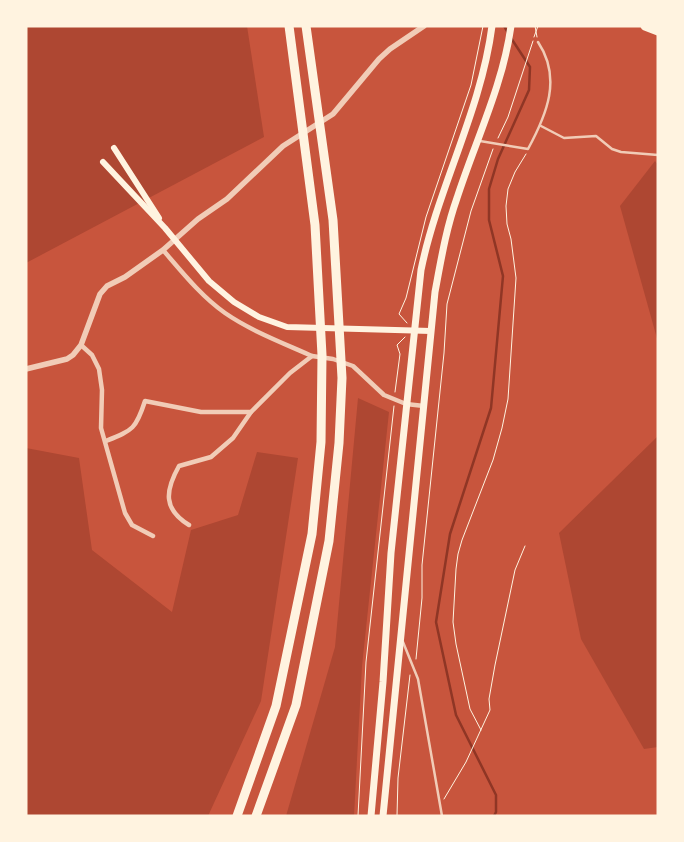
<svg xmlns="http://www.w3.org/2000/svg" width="684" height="842" viewBox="0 0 684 842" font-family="'Varela Round',sans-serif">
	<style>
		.green { fill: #ae4732 }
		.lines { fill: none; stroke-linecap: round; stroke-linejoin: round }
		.stream { stroke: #8f3625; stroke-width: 2.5 }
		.path { stroke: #fff3e0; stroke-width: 1 }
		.service { stroke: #f1ccb7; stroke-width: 2.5 }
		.minor { stroke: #f1ccb7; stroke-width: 4.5 }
		.tertiary { stroke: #f1ccb7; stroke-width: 5.5 }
		.secondary { stroke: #fff3e0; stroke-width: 6 }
		.primary { stroke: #fff3e0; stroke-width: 7 }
		.motorway { stroke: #fff3e0; stroke-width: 9 }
	</style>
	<rect width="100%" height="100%" fill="#c8553d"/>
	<g class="green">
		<polygon points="26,26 247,26 264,137 26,263"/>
		<polygon points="655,161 658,165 658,342 620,206"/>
		<polygon points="358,398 389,412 362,666 354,816 286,816 335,647"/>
		<polygon points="658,436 658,747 644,749 581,639 559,533"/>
		<polygon points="26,448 79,458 92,550 172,612 191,530 238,515 257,452 298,458 261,701 208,816 26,816"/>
	</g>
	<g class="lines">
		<g class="stream">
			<polyline points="504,26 508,33"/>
			<polyline points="494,816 496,812 496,795 456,715 436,622 450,534 491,408 503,276 489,220 489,189 498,159 529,90 530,67 511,38"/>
		</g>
		<g class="path">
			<polyline points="535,26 537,37"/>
			<polyline points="534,37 538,26"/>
			<polyline points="498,138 508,117 533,41"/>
			<polyline points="407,323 399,314 406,298 426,217 471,85 483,26"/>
			<polyline points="395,392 400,354 397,345 405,337"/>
			<polyline points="416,659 422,598 422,565 444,353 447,304 471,211 493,149"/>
			<polyline points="481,730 470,709 456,644 453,622 456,569 458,554 462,540 493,460 502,428 508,399 516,278 511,239 507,224 506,206 508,189 515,172 526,154"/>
			<polyline points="444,799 466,762 490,710 489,699 495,665 515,570 525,546"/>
			<polyline points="358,816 366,662 394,406"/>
			<polyline points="397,816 398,778 410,675"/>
		</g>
		<g class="service">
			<polyline points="541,126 564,138 596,136 612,149 621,152 658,155"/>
			<path d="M480,141l48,8c19,-35 34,-71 10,-107"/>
			<polyline points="403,642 418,679 442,816"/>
		</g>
		<g class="minor">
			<path d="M163,250c19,22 38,46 62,63 26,18 58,30 87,43"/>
			<polyline points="81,345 92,355 99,369 102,390 101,428 125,513 132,525 153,536"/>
			<path d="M106,441c27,-11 30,-12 39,-40l56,11h50l39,-39 22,-17 21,3 20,7 31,29 22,9 18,2"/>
			<path d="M189,525c-26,-16 -24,-34 -10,-59l32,-9 22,-19 18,-26"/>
		</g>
		<polyline class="tertiary" points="26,369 67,359 73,355 81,345 100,294 107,286 125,277 163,250 198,219 227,199 283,146 333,114 379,59 390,49 424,26"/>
		<g class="secondary">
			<polyline points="114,148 159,218"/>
			<polyline points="103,162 165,228 209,281 234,302 259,317 287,327 431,331"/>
		</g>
		<g class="primary">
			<path d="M371,816l12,-134 8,-129 30,-283c17,-83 60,-159 71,-244"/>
			<path d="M383,816l52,-524c6,-32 11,-63 22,-94 18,-56 46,-113 54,-172"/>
		</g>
		<g class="motorway">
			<polyline points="645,26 658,31"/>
			<polyline points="237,816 276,706 312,534 321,442 322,355 315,225 289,26"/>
			<polyline points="256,816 296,705 329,541 339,443 342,378 333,220 306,26"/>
		</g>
	</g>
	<rect width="684" height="842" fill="none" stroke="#fff3e0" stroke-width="55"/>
</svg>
